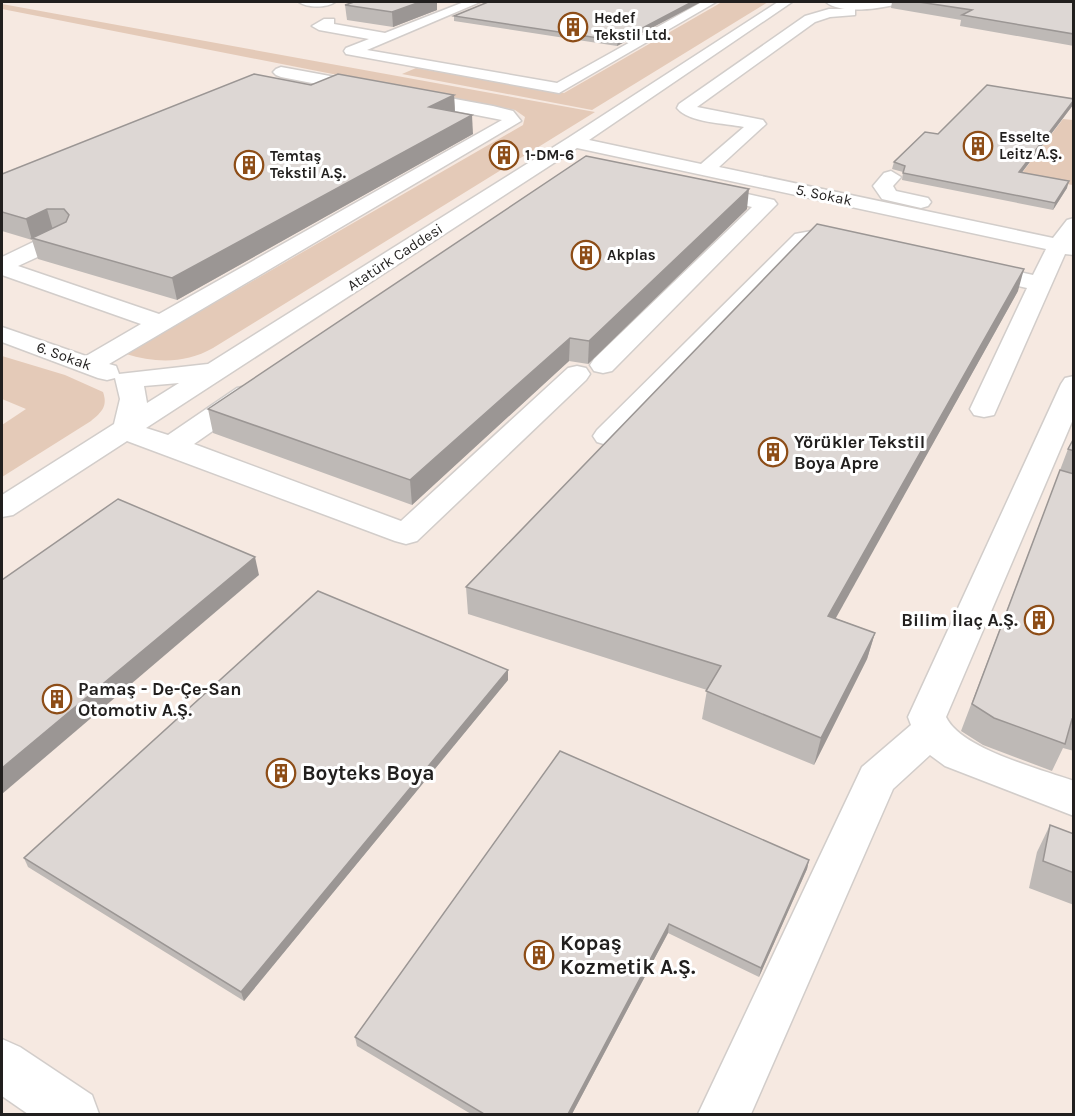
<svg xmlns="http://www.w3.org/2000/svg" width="1075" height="1116" viewBox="0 0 1075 1116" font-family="Karla,sans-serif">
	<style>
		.built { fill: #f6e9e1 }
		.green { fill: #e4cab8 }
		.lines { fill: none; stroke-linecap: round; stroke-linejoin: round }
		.minor-casing { stroke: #d2cdca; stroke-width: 3 }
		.minor { fill: #fff; fill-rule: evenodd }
		.wall { fill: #beb9b6 }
		.shaded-wall { fill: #9b9694 }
		.building { fill: #ddd7d4; stroke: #9b9694; stroke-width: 1.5 }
		.labels { text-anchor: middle; stroke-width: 6; stroke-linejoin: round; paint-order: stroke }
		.far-poi-label { font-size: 15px; font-weight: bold; fill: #211f1e; stroke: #fff; text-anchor: start }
		.far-street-label { font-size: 15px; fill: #211f1e; stroke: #fff }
		.poi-label { font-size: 18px; font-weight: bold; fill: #211f1e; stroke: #fff; text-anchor: start }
		.near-poi-label { font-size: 21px; font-weight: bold; fill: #211f1e; stroke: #fff; text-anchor: start }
	</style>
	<rect width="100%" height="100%" fill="#fdf7f3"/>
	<rect class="built" x="2" y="2" width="1071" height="1112"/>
	<g class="green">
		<polygon points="722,2 768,2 592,110 402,74 416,68 564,93"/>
		<path d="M2,4l593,108 -382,236c-28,16 -58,15 -87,6l397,-229 2,-8 -10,-7 -513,-101z"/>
		<polygon points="1063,119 1073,120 1073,185 1019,177"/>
		<path d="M2,356l63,19 38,17c5,14 -1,20 -12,29l-89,56v-52l24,-16 -24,-10z"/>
	</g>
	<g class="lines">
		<g class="minor-casing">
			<g id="minor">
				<path d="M299,2h36c-8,6 -28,6 -36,0z"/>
				<polygon points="464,2 480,2 367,50 557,83 702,2 716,2 559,93 346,54 344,51 346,48 369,39 319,30 312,26 324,19 334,19 334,24 385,33"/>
				<path d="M778,2h14l-203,138 112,24 43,-37c-19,-4 -55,-4 -67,-19l2,-4 126,-88 24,-7h26v6l-25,2 -15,5 -118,85 66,13 3,4 -47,43 334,71 14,-18 7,-2v37l-9,-1 -71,161 -10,2 -10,-2 -4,-6 57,-121 -56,-13 -3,-5 3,-5 8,-2 54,12 13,-26 -469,-101 -431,280 22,7 69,-47 10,-2 10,2 4,6 -4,6 -63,44 207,77 167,-153 9,-2 9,2 4,6 -4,6 -169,161 -11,3 -11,-3 -268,-100 -114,74 -11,2v-22l112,-71 6,-25 -5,-21 -8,2 -9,-2 -96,-36v-15l84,29 55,-32 -139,-49v-18l52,-25h16l3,5 -3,5 -52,24 141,48 343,-194 -221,-43 -5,-2 -3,-3 3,-3 5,-2 212,39 20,5 8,10 -412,243 7,2 3,8 89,-10 360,-226zM179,383l-32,20 -3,-17z"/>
				<path d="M826,2h69l-1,3c-17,4 -55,9 -68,-3z"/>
				<polygon points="891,171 901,177 893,186 896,191 928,198 931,202 928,206 921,208 882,199 873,186 884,173"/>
				<polygon points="703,184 774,200 777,204 612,371 603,373 594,371 590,365 594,359 752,207 696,194 693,190"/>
				<polygon points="817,230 849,235 852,240 849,245 810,244 617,442 607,445 597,442 593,436 597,430 795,234"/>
				<path d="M1074,376v41l-128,300c15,32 94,52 128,64v35l-129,-50 -15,-11 -37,34 -142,325h-53l164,-347 49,-42 -3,-8 153,-333 4,-6z"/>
				<polygon points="2,1039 20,1047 92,1095 99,1114 28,1114 2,1096"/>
			</g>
		</g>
		<use href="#minor" class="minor"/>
	</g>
	<g class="wall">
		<polygon points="354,2 437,2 437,10 393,27 347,20 345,5"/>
		<polygon points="488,2 701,2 617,46 454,21 454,16"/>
		<polygon points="892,2 1074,2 1074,46 960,26 961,20 891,8"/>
		<polygon points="311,85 454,95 455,112 473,134 177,300 38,259 32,240 2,231 2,174"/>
		<polygon points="1074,99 1073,105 1022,172 1067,188 1053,210 902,180 903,172 892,169 894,162 938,134"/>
		<polygon points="747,209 588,364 569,361 412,505 213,433 208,409"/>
		<polygon points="1018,291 835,618 875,633 867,659 814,765 702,719 707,690 468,614 466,587"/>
		<polygon points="1074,438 1074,751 1063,748 1052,771 983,745 961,731 1068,449"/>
		<polygon points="508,680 244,1001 28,867 24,858"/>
		<polygon points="1050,825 1074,834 1074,905 1029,888 1037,852"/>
		<polygon points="809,860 807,869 759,977 668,933 572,1114 471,1114 357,1046 355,1037"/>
	</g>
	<g class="shaded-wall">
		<polygon points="420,2 437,2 437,10 393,27 392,12"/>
		<polygon points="692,2 701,2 617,46 618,41"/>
		<polygon points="454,95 455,113 429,107"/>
		<polygon points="1074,100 1073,105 1017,179 1019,172"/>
		<polygon points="472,115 473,134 177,300 172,278"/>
		<polygon points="1069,181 1067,188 1053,210 1055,203"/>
		<polygon points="749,189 747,209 588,364 589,341"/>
		<polygon points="47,209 53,230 32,238 32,240 26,219"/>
		<polygon points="1024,269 1018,291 822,643 828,616"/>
		<polygon points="570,338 569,361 412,505 410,480"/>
		<polygon points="255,557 259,575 2,794 2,768"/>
		<polygon points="875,633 867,659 814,765 821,738"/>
		<polygon points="508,670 508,680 244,1001 241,992"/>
		<polygon points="809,860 807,869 759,977 761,968"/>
		<polygon points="669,924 668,933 572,1114 568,1114"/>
	</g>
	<g class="building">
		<polygon points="354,2 420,2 392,12 345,5"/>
		<polygon points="488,2 692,2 618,41 454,16"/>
		<polygon points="919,2 1074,2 1074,34 962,15 972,10"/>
		<polygon points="254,74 311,85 338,74 454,95 429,107 472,115 172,278 32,238 66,222 69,215 64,209 47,209 26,219 2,212 2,174"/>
		<polygon points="987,85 1074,99 1074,100 1019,172 1069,181 1055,203 903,173 905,166 894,162 925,132 938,134"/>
		<polygon points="586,156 749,189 589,341 570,338 410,480 208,409"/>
		<polygon points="817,224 1024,269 828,616 875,633 821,738 706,691 721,666 466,587"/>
		<polygon points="1074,438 1074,451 1068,449"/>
		<polygon points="1060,470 1074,474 1074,720 1072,719 1065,744 994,718 972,704"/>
		<polygon points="118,499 255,557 2,768 2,580"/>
		<polygon points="318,591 508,670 241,992 24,858"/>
		<polygon points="560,751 809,860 761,968 669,924 568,1114 484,1114 355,1037"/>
		<polygon points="1050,825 1074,834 1074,873 1043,861"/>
	</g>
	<defs>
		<g id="building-ring" transform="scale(1.5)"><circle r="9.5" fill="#fff" stroke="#8d4d17" stroke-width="1.5"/><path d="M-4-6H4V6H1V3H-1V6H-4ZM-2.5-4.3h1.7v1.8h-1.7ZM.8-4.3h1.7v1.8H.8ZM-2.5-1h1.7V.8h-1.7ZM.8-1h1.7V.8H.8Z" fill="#8d4d17"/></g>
	</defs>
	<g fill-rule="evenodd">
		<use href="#building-ring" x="573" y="27"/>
		<use href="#building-ring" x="978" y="146"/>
		<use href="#building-ring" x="504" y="155"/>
		<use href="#building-ring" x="249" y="165"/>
		<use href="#building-ring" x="586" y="255"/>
		<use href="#building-ring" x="773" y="452"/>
		<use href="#building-ring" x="1039" y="620"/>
		<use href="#building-ring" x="57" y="699"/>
		<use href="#building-ring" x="281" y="773"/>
		<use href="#building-ring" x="539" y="955"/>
	</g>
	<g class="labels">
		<g class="far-poi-label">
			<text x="594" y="23">Hedef<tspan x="594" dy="17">Tekstil Ltd.</tspan></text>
			<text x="999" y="142">Esselte<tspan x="999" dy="17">Leitz A.Ş.</tspan></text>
			<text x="525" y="160">1-DM-6</text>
			<text x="270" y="161">Temtaş<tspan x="270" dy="17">Tekstil A.Ş.</tspan></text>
			<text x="607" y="260">Akplas</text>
		</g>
		<g class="far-street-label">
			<text transform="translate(824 195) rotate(12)" y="5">5. Sokak</text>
			<text transform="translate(395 257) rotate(-33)" y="5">Atatürk Caddesi</text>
			<text transform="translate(64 356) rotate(20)" y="5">6. Sokak</text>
		</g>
		<g class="poi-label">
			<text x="794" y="448">Yörükler Tekstil<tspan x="794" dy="21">Boya Apre</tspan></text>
			<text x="1018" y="626" text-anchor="end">Bilim İlaç A.Ş.</text>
			<text x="78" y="695">Pamaş - De-Çe-San<tspan x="78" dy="21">Otomotiv A.Ş.</tspan></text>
		</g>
		<g class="near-poi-label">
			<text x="302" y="780">Boyteks Boya</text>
			<text x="560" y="950">Kopaş<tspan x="560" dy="24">Kozmetik A.Ş.</tspan></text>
		</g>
	</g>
	<rect width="1075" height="1116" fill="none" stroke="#211f1e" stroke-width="6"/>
</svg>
